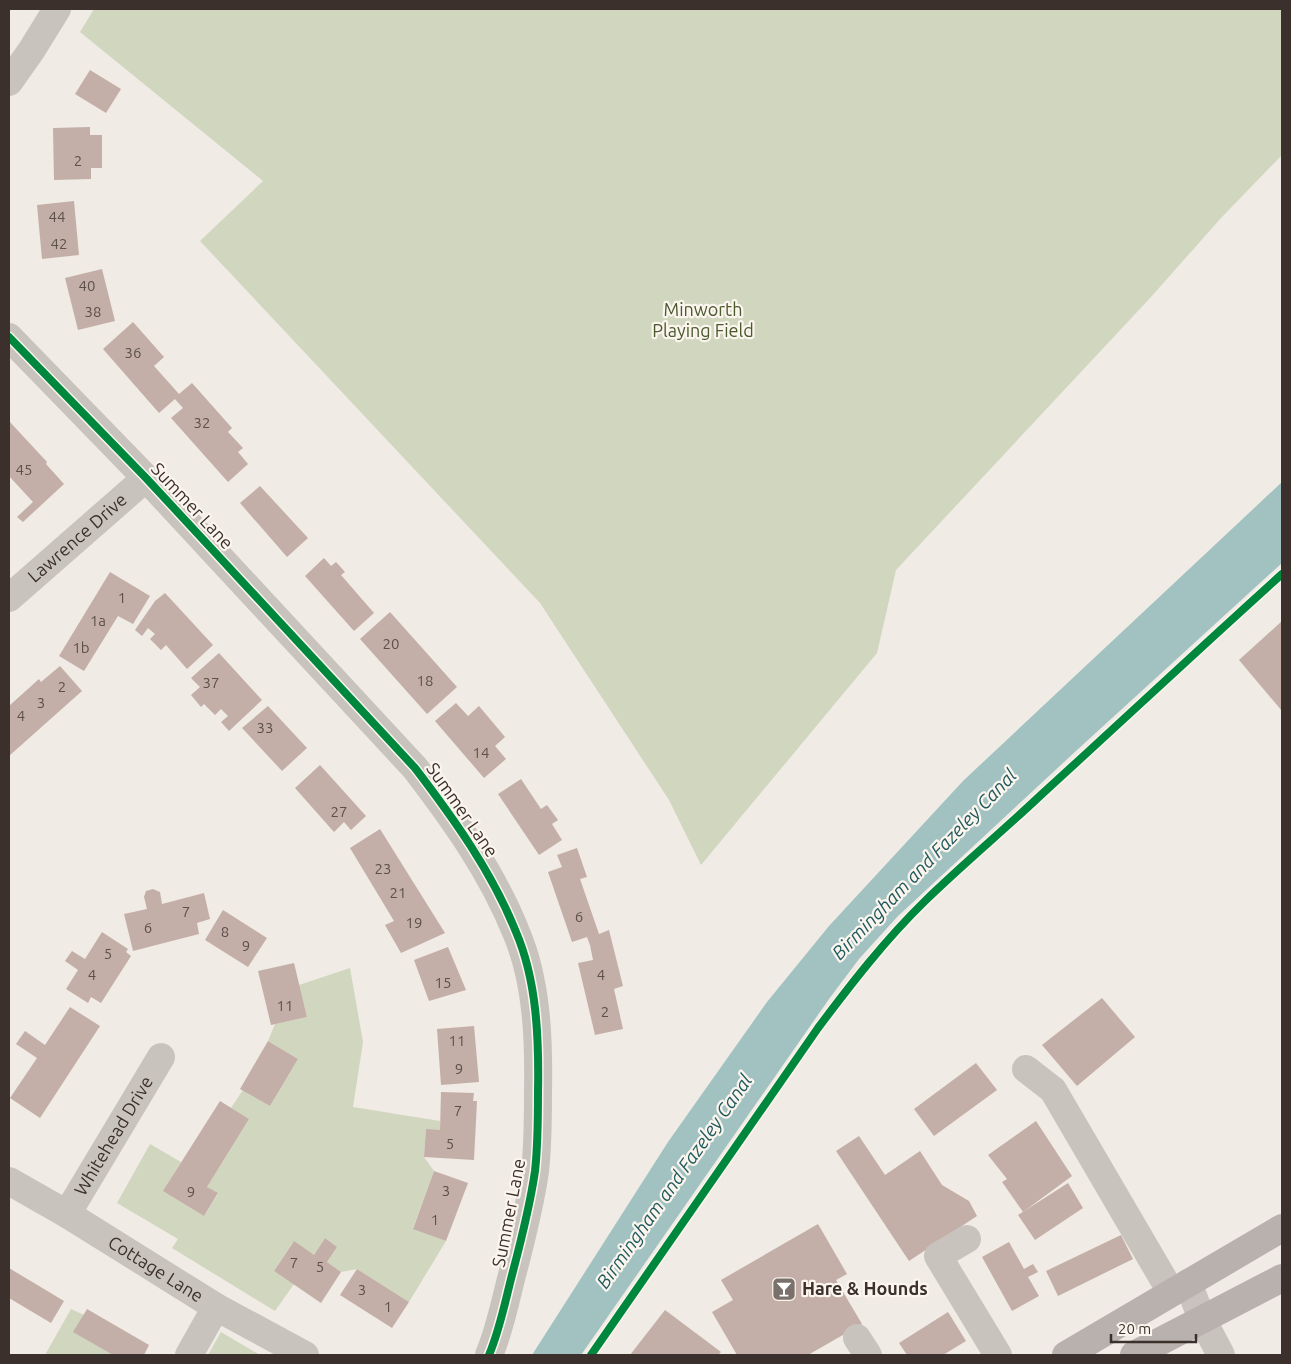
<svg xmlns="http://www.w3.org/2000/svg" width="1291" height="1364" viewBox="0 0 1291 1364" font-family="Ubuntu,sans-serif">
	<style>
		.green { fill: #d1d6bf }
		.water { fill: #a1c2c1 }
		.building { fill: #c3afa7 }
		.lines { fill: none; stroke-linecap: round; stroke-linejoin: round }
		.minor { stroke: #c9c3be; stroke-width: 28 }
		.major { stroke: #b8b1ad; stroke-width: 28 }
		.cycleway-casing { stroke: #fbf5ee; stroke-width: 11 }
		.cycleway { stroke: #00873e; stroke-width: 8 }
		.labels { text-anchor: middle; stroke-width: 4.5; stroke-linejoin: round; paint-order: stroke }
		.number-label { font-size: 15px; fill: #5d504a }
		.park-label { font-size: 18px; fill: #4a5a2e; stroke: #fbf5ee }
		.street-label { font-size: 18px; fill: #3b302b; stroke: #fbf5ee }
		.poi-label { font-size: 18px; font-weight: bold; fill: #3b302b; stroke: #fbf5ee; text-anchor: start }
		.water-label { font-size: 19px; font-style: italic; fill: #1f5a5e; stroke: #fbf5ee }
	</style>
	<rect width="100%" height="100%" fill="#f0ebe5"/>
	<g class="green">
		<polygon points="94,9 1282,9 1282,155 1221,218 1151,297 896,570 877,653 701,865 669,800 540,603 200,241 263,181 80,32"/>
		<polygon points="350,968 363,1042 353,1107 440,1121 440,1130 426,1130 424,1157 434,1171 413,1228 446,1241 409,1302 357,1269 341,1272 327,1262 337,1247 325,1238 314,1255 293,1242 274,1271 294,1284 275,1311 172,1248 178,1239 117,1203 150,1144 181,1162 164,1191 204,1216 218,1194 207,1187 249,1119 231,1108 243,1090 270,1106 298,1059 268,1041 275,1024 307,1017 299,985"/>
		<polygon points="71,1309 84,1315 74,1332 113,1355 45,1355"/>
		<polygon points="221,1332 260,1355 208,1355"/>
	</g>
	<polygon class="water" points="1282,482 1282,563 1077,750 898,916 859,959 829,999 581,1355 532,1355 668,1142 767,1002 829,926 963,781"/>
	<g class="building">
		<polygon points="90,70 121,89 106,113 75,94"/>
		<polygon points="90,127 90,135 102,135 102,168 91,168 91,179 54,180 53,128"/>
		<polygon points="74,201 79,255 42,259 37,205"/>
		<polygon points="102,269 115,321 78,330 65,278"/>
		<polygon points="133,322 164,357 154,366 179,394 192,383 232,428 228,432 243,448 238,452 248,464 228,482 171,418 183,408 175,399 159,413 103,349"/>
		<polygon points="9,421 47,462 46,464 64,484 23,522 17,517 33,502 9,476"/>
		<polygon points="260,486 308,538 287,557 240,503"/>
		<polygon points="324,558 331,566 336,562 345,572 341,575 374,613 354,631 305,576"/>
		<polygon points="110,572 150,596 133,624 118,616 84,671 59,656"/>
		<polygon points="165,593 213,645 187,669 166,645 161,650 150,639 155,634 148,628 142,636 135,630 155,601"/>
		<polygon points="390,612 457,687 427,714 360,639"/>
		<polygon points="1282,621 1282,711 1239,660"/>
		<polygon points="219,653 262,700 229,731 221,722 228,716 221,709 215,715 204,704 201,707 191,695 200,687 191,678"/>
		<polygon points="60,666 82,691 9,756 9,706 39,679 41,682"/>
		<polygon points="456,703 468,716 479,706 505,737 495,746 506,759 484,778 435,721"/>
		<polygon points="268,706 307,748 282,771 242,728"/>
		<polygon points="320,765 366,816 351,830 344,822 334,832 295,788"/>
		<polygon points="521,779 541,809 547,805 558,820 552,824 562,840 539,855 498,794"/>
		<polygon points="380,829 445,933 401,953 385,925 394,921 350,848"/>
		<polygon points="577,848 587,877 580,879 599,934 609,930 623,986 614,989 623,1029 595,1035 578,963 593,960 590,945 587,937 572,942 548,872 562,867 557,855"/>
		<polygon points="153,889 160,892 162,904 204,893 210,919 197,923 199,934 133,951 124,914 147,909 144,897 146,891"/>
		<polygon points="223,910 267,938 248,967 205,940"/>
		<polygon points="102,932 128,949 126,952 131,956 101,1003 91,997 88,1003 66,989 78,970 65,961 72,951 85,959"/>
		<polygon points="448,947 466,990 429,1001 414,960"/>
		<polygon points="294,963 307,1017 271,1025 258,971"/>
		<polygon points="1102,998 1135,1037 1077,1086 1042,1045"/>
		<polygon points="70,1007 100,1026 40,1118 10,1098 37,1058 16,1044 25,1031 45,1045"/>
		<polygon points="474,1026 479,1082 441,1085 437,1029"/>
		<polygon points="268,1041 298,1059 270,1106 240,1089"/>
		<polygon points="976,1063 997,1090 934,1136 914,1109"/>
		<polygon points="441,1092 474,1093 473,1101 477,1101 474,1160 424,1157 426,1129 440,1130"/>
		<polygon points="220,1101 249,1119 207,1187 218,1193 204,1216 163,1191"/>
		<polygon points="1036,1121 1072,1176 1023,1212 1002,1182 1007,1179 988,1155"/>
		<polygon points="859,1136 885,1175 920,1151 942,1185 969,1201 977,1216 909,1261 836,1151"/>
		<polygon points="434,1171 468,1183 446,1241 413,1229"/>
		<polygon points="1068,1183 1083,1208 1035,1240 1018,1215"/>
		<polygon points="818,1224 847,1274 836,1280 862,1324 808,1355 737,1355 712,1312 733,1300 721,1280"/>
		<polygon points="1121,1235 1133,1259 1058,1296 1046,1271"/>
		<polygon points="325,1238 337,1247 327,1262 341,1272 321,1303 274,1271 294,1241 314,1255"/>
		<polygon points="1009,1242 1024,1269 1033,1264 1038,1272 1028,1277 1039,1296 1012,1311 982,1257"/>
		<polygon points="9,1268 64,1301 51,1323 9,1298"/>
		<polygon points="357,1269 409,1302 392,1328 340,1295"/>
		<polygon points="87,1309 149,1345 144,1355 113,1355 73,1332"/>
		<polygon points="665,1310 721,1352 718,1355 630,1355"/>
		<polygon points="948,1312 966,1341 943,1355 907,1355 899,1343"/>
	</g>
	<g class="lines">
		<g class="minor">
			<polyline points="9,82 31,51 57,9"/>
			<path d="M9,337l137,141 269,290c39,51 77,104 101,164 21,49 23,107 22,160 0,26 0,53 -3,79 -5,35 -14,70 -23,104 -7,27 -12,54 -23,80"/>
			<path id="s1" d="M9,598l137,-120"/>
			<polyline points="1026,1069 1053,1090 1171,1292"/>
			<path id="s2" d="M9,1181l58,33 149,93 89,48"/>
			<path id="s3" d="M67,1214l94,-157"/>
			<polyline points="967,1239 938,1256 998,1355"/>
			<polyline points="1188,1283 1202,1319 1221,1355"/>
			<polyline points="857,1338 868,1355"/>
			<polyline points="189,1355 216,1307"/>
		</g>
		<g class="major">
			<polyline points="1066,1355 1282,1228"/>
			<polyline points="1134,1355 1282,1278"/>
		</g>
		<g class="cycleway-casing">
			<g id="cycleway">
				<path d="M9,337l137,141 269,290c39,51 77,104 101,164 21,49 23,107 22,160 0,26 0,53 -3,79 -5,35 -14,70 -23,104 -7,27 -12,54 -23,80"/>
				<path d="M591,1355l227,-327c33,-44 67,-88 107,-127 38,-37 79,-71 117,-107 80,-73 159,-147 240,-220"/>
			</g>
		</g>
		<use href="#cycleway" class="cycleway"/>
	</g>
	<defs>
		<g id="bar-square" transform="scale(1.25)"><rect x="-9" y="-9" width="18" height="18" rx="4" fill="#7a716c" stroke="#fbf5ee"/><path d="M-6-5H6L.8 .8V4.5H3.5V6h-7V4.5H-.8V.8Z" fill="#fff"/></g>
	</defs>
	<g fill-rule="evenodd">
		<use href="#bar-square" x="784" y="1289"/>
	</g>
	<g class="labels">
		<g class="number-label">
			<text x="78" y="166">2</text>
			<text x="57" y="222">44</text>
			<text x="59" y="249">42</text>
			<text x="87" y="291">40</text>
			<text x="93" y="317">38</text>
			<text x="133" y="358">36</text>
			<text x="202" y="428">32</text>
			<text x="24" y="475">45</text>
			<text x="122" y="603">1</text>
			<text x="98" y="626">1a</text>
			<text x="391" y="649">20</text>
			<text x="81" y="653">1b</text>
			<text x="425" y="686">18</text>
			<text x="211" y="688">37</text>
			<text x="62" y="692">2</text>
			<text x="41" y="708">3</text>
			<text x="21" y="721">4</text>
			<text x="265" y="733">33</text>
			<text x="481" y="758">14</text>
			<text x="339" y="817">27</text>
			<text x="383" y="874">23</text>
			<text x="398" y="898">21</text>
			<text x="186" y="917">7</text>
			<text x="579" y="922">6</text>
			<text x="414" y="928">19</text>
			<text x="148" y="933">6</text>
			<text x="225" y="937">8</text>
			<text x="246" y="951">9</text>
			<text x="108" y="959">5</text>
			<text x="92" y="980">4</text>
			<text x="601" y="980">4</text>
			<text x="443" y="988">15</text>
			<text x="285" y="1011">11</text>
			<text x="605" y="1017">2</text>
			<text x="457" y="1046">11</text>
			<text x="459" y="1074">9</text>
			<text x="458" y="1116">7</text>
			<text x="450" y="1149">5</text>
			<text x="446" y="1196">3</text>
			<text x="191" y="1197">9</text>
			<text x="435" y="1225">1</text>
			<text x="294" y="1268">7</text>
			<text x="320" y="1272">5</text>
			<text x="362" y="1295">3</text>
			<text x="388" y="1312">1</text>
		</g>
		<g class="park-label">
			<text x="703" y="316">Minworth<tspan x="703" dy="21">Playing Field</tspan></text>
		</g>
		<g class="street-label">
			<text transform="translate(192 506) rotate(47)" y="6">Summer Lane</text>
			<text dy="6" stroke="none"><textPath href="#s1" startOffset="91">Lawrence Drive</textPath></text>
			<text transform="translate(462 810) rotate(55)" y="6">Summer Lane</text>
			<text dy="6" stroke="none"><textPath href="#s3" startOffset="91">Whitehead Drive</textPath></text>
			<text transform="translate(509 1213) rotate(-79)" y="6">Summer Lane</text>
			<text dy="6" stroke="none"><textPath href="#s2" startOffset="171">Cottage Lane</textPath></text>
		</g>
		<g class="poi-label">
			<text x="802" y="1295">Hare &amp; Hounds</text>
		</g>
		<g class="water-label">
			<text transform="translate(924 864) rotate(-46)" y="7">Birmingham and Fazeley Canal</text>
			<text transform="translate(674 1181) rotate(-55)" y="7">Birmingham and Fazeley Canal</text>
		</g>
	</g>
	<rect width="1291" height="1364" fill="none" stroke="#3b302b" stroke-width="20"/>
	<path d="M1111 1334v8h85v-8" fill="none" stroke="#3b302b" stroke-width="2.5"/>
	<text x="1118" y="1334" font-size="15" fill="#3b302b" stroke="#fbf5ee" stroke-width="4" paint-order="stroke">20 m</text>
</svg>
